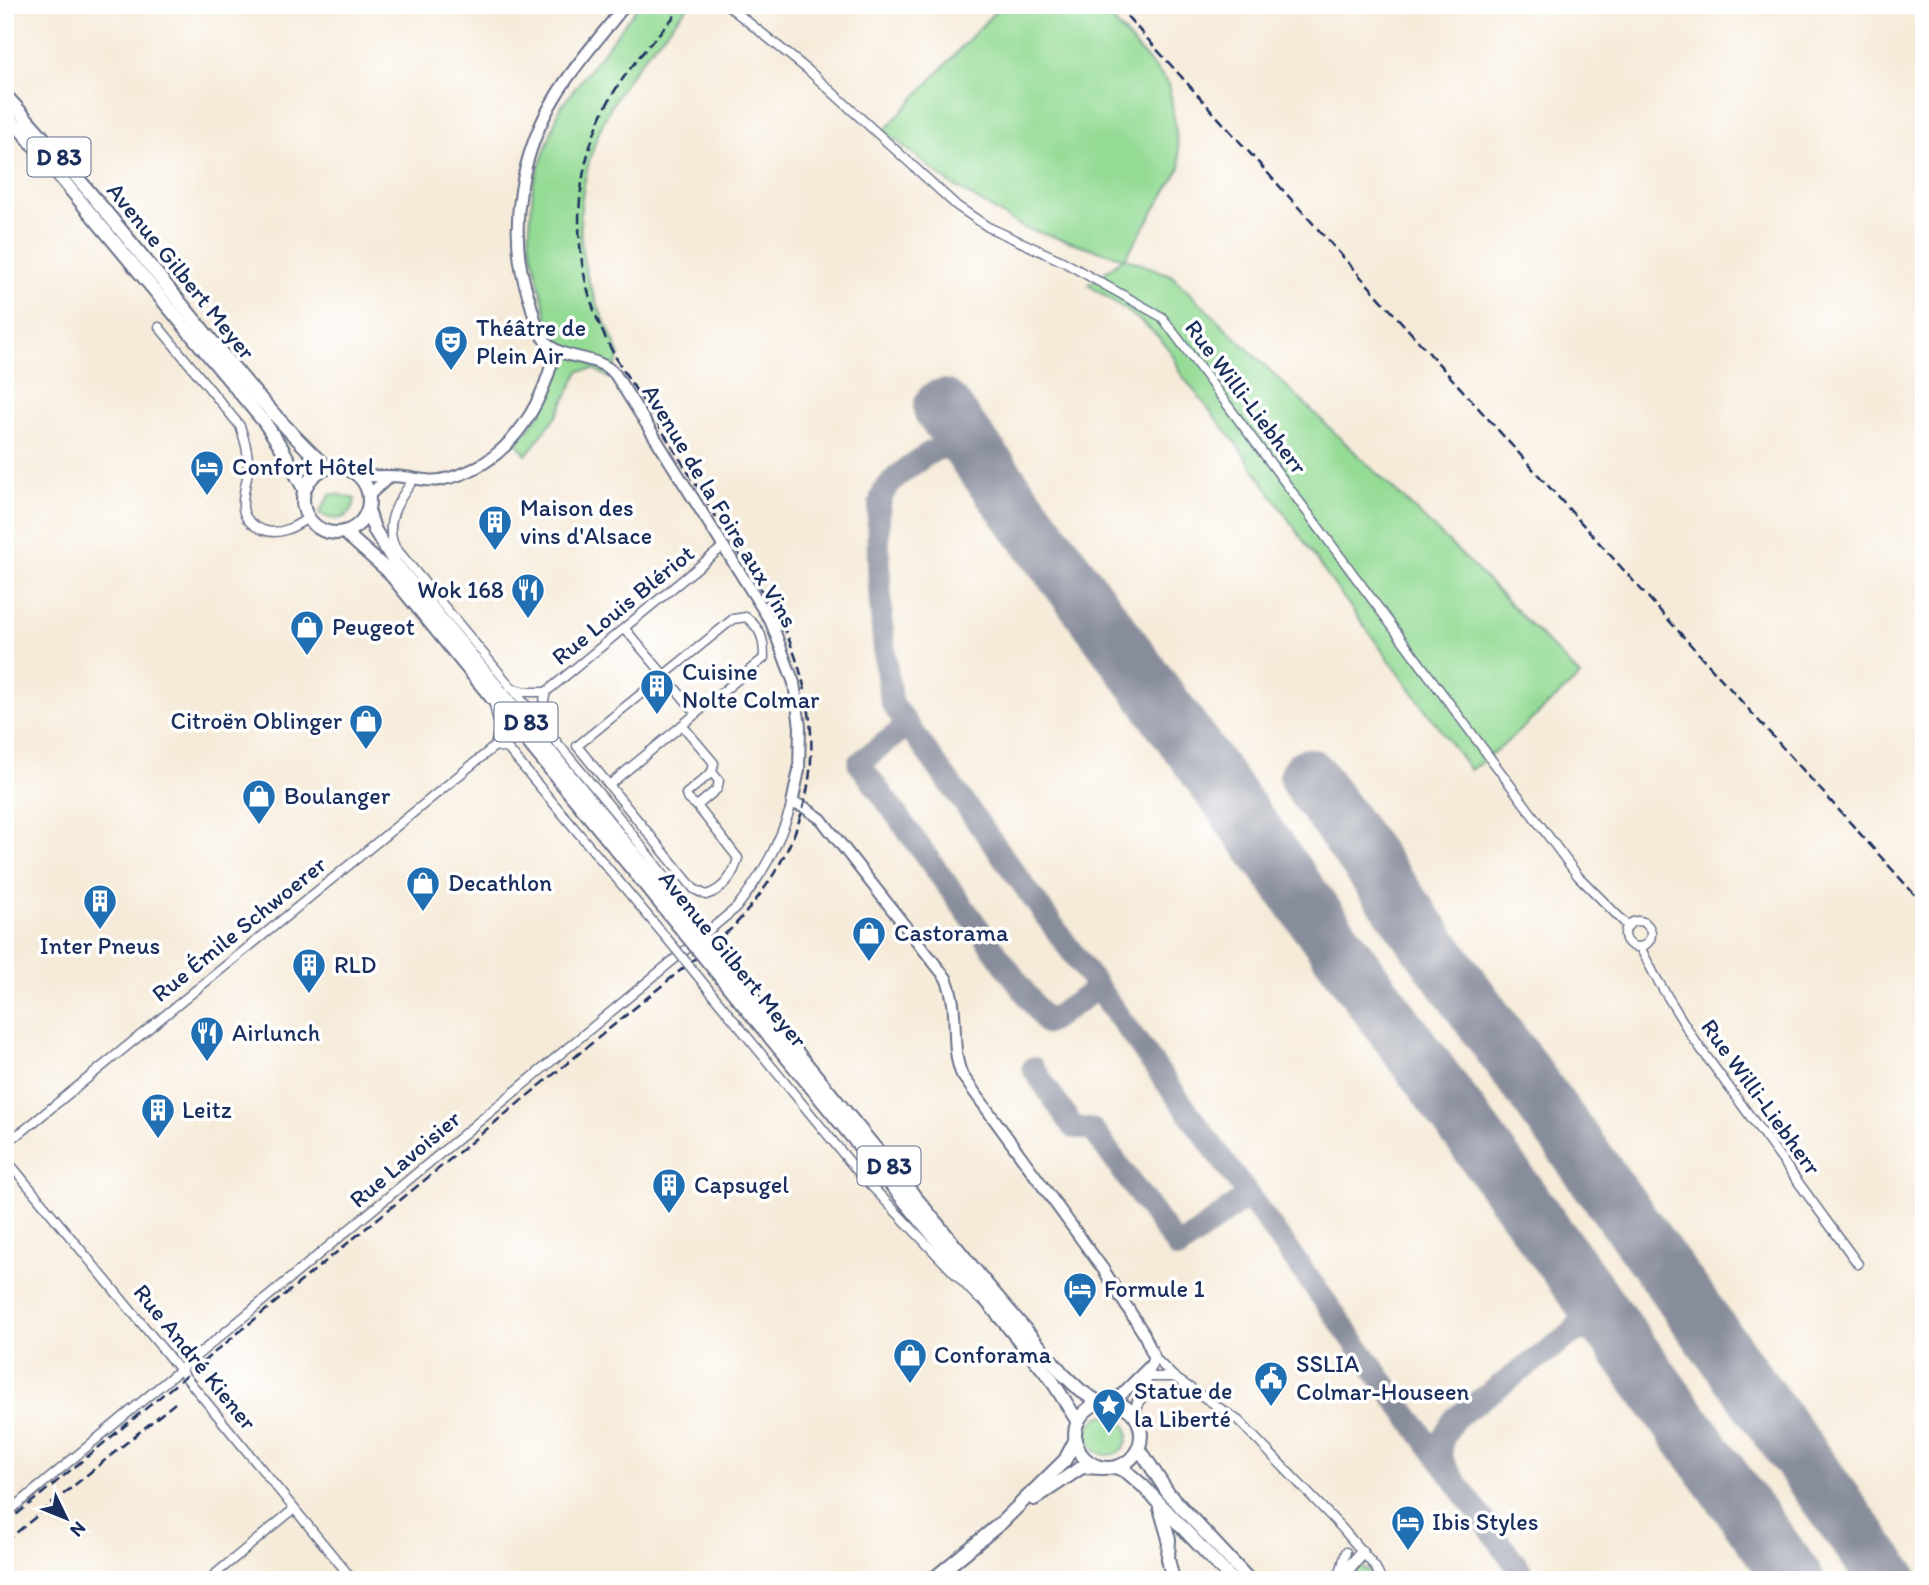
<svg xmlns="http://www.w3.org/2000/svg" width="1929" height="1585" viewBox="0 0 1929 1585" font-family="Itim,sans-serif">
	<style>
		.green { fill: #94db95; stroke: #58857a; stroke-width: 2 }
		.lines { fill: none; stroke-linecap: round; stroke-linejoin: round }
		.taxiway { stroke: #888d9c; stroke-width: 23 }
		.runway { stroke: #888d9c; stroke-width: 58 }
		.minor-casing { stroke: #687189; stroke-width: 11 }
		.tertiary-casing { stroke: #687189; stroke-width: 14 }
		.secondary-casing { stroke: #687189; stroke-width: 16 }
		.primary-casing { stroke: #687189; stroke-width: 16 }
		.minor { stroke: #fff; stroke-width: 8 }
		.tertiary { stroke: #fff; stroke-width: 10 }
		.secondary { stroke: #fff; stroke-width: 12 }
		.primary { stroke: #fff; stroke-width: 12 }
		.rail { stroke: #1b2f5e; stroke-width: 2.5; stroke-dasharray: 10 5; stroke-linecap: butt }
		.minor-bridge-casing { stroke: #687189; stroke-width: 11; stroke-linecap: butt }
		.primary-bridge-casing { stroke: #687189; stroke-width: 16; stroke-linecap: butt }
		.minor-bridge { stroke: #fff; stroke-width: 8 }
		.primary-bridge { stroke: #fff; stroke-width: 12 }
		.labels { text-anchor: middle; stroke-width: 7; stroke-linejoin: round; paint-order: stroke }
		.shield { fill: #fff; stroke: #5f6d8e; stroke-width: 2 }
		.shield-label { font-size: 23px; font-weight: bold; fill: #1b2f5e }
		.street-label { font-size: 24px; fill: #1b2f5e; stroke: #fff }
		.poi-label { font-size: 24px; fill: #1b2f5e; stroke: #fff; text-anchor: start }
	</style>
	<rect width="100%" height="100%" fill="#fff"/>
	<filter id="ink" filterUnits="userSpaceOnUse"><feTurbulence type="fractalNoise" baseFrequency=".0143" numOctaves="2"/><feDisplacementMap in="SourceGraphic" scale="14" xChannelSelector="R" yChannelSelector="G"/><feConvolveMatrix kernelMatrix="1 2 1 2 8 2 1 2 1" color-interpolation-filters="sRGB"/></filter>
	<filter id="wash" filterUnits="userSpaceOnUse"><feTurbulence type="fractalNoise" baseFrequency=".00686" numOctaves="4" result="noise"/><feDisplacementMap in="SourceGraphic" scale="28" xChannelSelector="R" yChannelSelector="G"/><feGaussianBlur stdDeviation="1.57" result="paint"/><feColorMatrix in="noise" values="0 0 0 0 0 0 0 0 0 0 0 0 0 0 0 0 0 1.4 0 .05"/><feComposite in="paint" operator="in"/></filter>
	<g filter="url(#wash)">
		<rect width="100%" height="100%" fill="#f6ebd9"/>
		<g class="green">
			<path d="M639,5h50c-23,27 -48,53 -67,83 -34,52 -51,122 -36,184 7,28 23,57 34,84l-11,22 -15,-9 -15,2 -22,44 -31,40 -9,-12 25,-32 17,-43 -30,-127 4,-57 27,-76z"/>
			<path d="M1001,5h98l70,79 12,83 -56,91 46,17 299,288 110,113 -82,74 -28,20 -141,-192 -91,-132 -58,-73c-9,-38 -62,-68 -92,-88l36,-27 -100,-30 -73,-44 -67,-53z"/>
			<path d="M336,494l19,5c-3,20 -20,25 -36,14l11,-18z"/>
			<circle cx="1108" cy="1435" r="20"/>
			<polygon points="1358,1567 1370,1571 1373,1580 1347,1580"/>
		</g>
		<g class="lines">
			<g class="taxiway">
				<path d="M983,462c-18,-16 -38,-21 -58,-6 -14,10 -36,23 -43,40 -10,21 2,185 11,209l634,875"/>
				<polyline points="907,726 859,763 1047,1023 1098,988"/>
				<polyline points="1033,1068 1073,1127 1093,1130 1178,1248 1239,1202 1247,1201 1256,1205"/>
				<path d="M1571,1334c15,-16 15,-32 8,-52"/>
				<path d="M1445,1466l-4,-10 1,-16 12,-21 117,-85c20,-10 35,-5 52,8"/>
			</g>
			<g class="runway">
				<polyline points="942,408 1101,621 1795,1580"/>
				<polyline points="1308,777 1889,1580"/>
			</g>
		</g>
	</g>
	<g filter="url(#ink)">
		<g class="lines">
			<g class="minor-casing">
				<g id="minor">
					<polyline points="727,5 808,70 957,206 988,227 1062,261 1162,317 1578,876 1628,926"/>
					<path d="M159,327l81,99c5,15 9,28 8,43 -2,25 -17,48 15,61 17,6 31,-3 45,-12"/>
					<path d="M414,479c-15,20 -31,43 -19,68l223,269 61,79 8,15"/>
					<polyline points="625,629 696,713"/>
					<polyline points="511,688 525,692 546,692"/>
					<polyline points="546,692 724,546"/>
					<polyline points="494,704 499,728 495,746"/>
					<polyline points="542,725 541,713 546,692"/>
					<polyline points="495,746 508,749 674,947"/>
					<path d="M609,785l155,-127c0,-20 -3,-29 -18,-41l-13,2 -156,127 117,143 12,6c17,-5 28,-20 32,-37l-41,-52 20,-17 2,-8 -7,-9 2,-9 -32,-38"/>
					<polyline points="697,806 687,798 686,794 712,772"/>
					<circle cx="1638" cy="934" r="13"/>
					<polyline points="1640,947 1655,976 1693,1038 1858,1264"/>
					<polyline points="696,974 858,1172 979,1299"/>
					<polyline points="7,1141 23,1131 495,746"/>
					<polyline points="6,1159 353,1580"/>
					<polyline points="1154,1357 1174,1377 1239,1421 1341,1527 1376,1568 1381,1580"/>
					<polyline points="1148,1377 1174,1377"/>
					<path d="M5,1515l731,-607c27,-34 43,-63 56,-105"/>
					<polyline points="1339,1576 1346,1552"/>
					<polyline points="208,1580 294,1509"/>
				</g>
			</g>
			<g class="tertiary-casing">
				<g id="tertiary">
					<path d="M625,5c-22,29 -49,58 -68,89 -36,58 -51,136 -29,201 5,15 8,37 20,49 17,17 48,10 67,30l156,248 23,61 6,44 -1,43 -7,33 12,4 17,12 125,159c15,34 3,67 16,97l141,194 41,65 10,23 -20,57"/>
					<path d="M359,476c15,1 30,-1 44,1 12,1 25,5 37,3 66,-12 102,-71 115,-130"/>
					<polyline points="369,495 388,478"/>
					<polyline points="1114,1402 1149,1367"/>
				</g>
			</g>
			<g class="secondary-casing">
				<g id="secondary">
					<polyline points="1034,1499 1082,1467 1103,1468"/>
					<polyline points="932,1580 1002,1522 1065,1460 1076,1439"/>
				</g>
			</g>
			<g class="primary-casing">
				<g id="primary">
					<path d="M5,95c64,70 123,144 183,217 44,54 87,108 139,156"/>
					<polyline points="5,115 21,130 265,423 283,450 304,489"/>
					<circle cx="336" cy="500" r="33"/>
					<polyline points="368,510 374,529 395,563 696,929"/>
					<polyline points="344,532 387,570 687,936"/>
					<polyline points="718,956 988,1286 1063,1374 1081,1391 1100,1403"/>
					<polyline points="709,963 1051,1379 1078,1422"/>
					<circle cx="1108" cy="1435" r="33"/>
					<polyline points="1139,1448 1168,1493 1249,1580"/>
					<polyline points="1116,1467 1127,1472 1143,1486 1232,1580"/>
					<polyline points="1160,1508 1169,1539 1168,1559 1173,1580"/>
					<polyline points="1343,1580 1345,1573 1362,1553"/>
				</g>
			</g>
			<use href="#minor" class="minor"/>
			<use href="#tertiary" class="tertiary"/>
			<use href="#secondary" class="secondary"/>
			<use href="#primary" class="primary"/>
			<g class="rail">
				<polyline points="1117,5 1924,905"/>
				<path d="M5,1524l726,-595c85,-90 103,-191 52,-303 -40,-67 -82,-133 -123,-199 -24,-38 -53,-76 -67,-120 -24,-69 -17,-152 21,-215 20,-32 46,-59 70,-87"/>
				<polyline points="5,1542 175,1403"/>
			</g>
			<g class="minor-bridge-casing">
				<polyline id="minor-bridge" points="674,947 696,974"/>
			</g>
			<g class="primary-bridge-casing">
				<g id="primary-bridge">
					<polyline points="696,929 718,956"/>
					<polyline points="687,936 709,963"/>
				</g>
			</g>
			<use href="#minor-bridge" class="minor-bridge"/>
			<use href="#primary-bridge" class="primary-bridge"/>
		</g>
	</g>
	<defs>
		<g id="theatre-pin" transform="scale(1.75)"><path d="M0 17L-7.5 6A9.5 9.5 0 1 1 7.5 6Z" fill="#1f6fb2" stroke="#fff"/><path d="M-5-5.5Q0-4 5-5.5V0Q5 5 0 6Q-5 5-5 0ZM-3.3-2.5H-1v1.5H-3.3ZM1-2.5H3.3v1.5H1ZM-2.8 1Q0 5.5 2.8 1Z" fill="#fff"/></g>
		<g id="hotel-pin" transform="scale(1.75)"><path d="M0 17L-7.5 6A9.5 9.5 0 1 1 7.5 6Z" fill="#1f6fb2" stroke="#fff"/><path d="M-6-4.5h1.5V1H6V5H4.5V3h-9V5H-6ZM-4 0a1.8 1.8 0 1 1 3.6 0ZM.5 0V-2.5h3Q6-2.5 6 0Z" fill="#fff"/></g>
		<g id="building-pin" transform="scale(1.75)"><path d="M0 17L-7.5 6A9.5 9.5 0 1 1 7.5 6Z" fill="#1f6fb2" stroke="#fff"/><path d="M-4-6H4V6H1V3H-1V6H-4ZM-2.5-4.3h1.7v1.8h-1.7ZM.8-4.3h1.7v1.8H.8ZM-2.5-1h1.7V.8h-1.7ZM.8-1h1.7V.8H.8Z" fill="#fff"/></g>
		<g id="restaurant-pin" transform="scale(1.75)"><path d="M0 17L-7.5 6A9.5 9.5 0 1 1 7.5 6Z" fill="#1f6fb2" stroke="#fff"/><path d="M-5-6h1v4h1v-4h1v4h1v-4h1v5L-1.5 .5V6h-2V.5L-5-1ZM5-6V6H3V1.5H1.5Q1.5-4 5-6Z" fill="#fff"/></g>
		<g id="shop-pin" transform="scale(1.75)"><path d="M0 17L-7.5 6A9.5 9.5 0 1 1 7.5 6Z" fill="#1f6fb2" stroke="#fff"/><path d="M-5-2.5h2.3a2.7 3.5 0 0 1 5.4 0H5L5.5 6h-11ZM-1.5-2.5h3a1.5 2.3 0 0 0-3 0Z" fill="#fff"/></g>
		<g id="civic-pin" transform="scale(1.75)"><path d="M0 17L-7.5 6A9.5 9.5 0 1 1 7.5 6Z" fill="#1f6fb2" stroke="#fff"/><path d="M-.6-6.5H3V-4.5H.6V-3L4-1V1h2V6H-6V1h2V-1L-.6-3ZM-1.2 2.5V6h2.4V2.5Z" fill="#fff"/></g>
		<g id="sight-pin" transform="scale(1.75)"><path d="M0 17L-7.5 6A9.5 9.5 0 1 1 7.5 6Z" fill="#1f6fb2" stroke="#fff"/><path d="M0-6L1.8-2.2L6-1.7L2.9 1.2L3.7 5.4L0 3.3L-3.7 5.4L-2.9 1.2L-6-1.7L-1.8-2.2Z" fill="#fff"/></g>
	</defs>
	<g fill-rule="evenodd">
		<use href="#theatre-pin" x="451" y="342"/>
		<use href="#hotel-pin" x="207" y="467"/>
		<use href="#building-pin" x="495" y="522"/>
		<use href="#restaurant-pin" x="528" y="590"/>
		<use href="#shop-pin" x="307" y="627"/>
		<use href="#building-pin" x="657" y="686"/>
		<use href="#shop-pin" x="366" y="721"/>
		<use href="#shop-pin" x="259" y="796"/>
		<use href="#shop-pin" x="423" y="883"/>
		<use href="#building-pin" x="100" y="901"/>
		<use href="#shop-pin" x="869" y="933"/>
		<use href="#building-pin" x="309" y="965"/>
		<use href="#restaurant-pin" x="207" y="1033"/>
		<use href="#building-pin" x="158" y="1110"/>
		<use href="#building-pin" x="669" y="1185"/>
		<use href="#hotel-pin" x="1080" y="1289"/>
		<use href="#shop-pin" x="910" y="1355"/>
		<use href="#civic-pin" x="1271" y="1378"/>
		<use href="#sight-pin" x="1109" y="1405"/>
		<use href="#hotel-pin" x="1408" y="1522"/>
	</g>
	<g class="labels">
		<g class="shield">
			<rect x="27.5" y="137.5" width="63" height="39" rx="5"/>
			<rect x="494.5" y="702.5" width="63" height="39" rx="5"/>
			<rect x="857.5" y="1146.5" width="63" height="39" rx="5"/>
		</g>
		<g class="shield-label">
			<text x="59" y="165">D 83</text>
			<text x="526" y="730">D 83</text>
			<text x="889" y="1174">D 83</text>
		</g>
		<g class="street-label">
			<text transform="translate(181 271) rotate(51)" y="8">Avenue Gilbert Meyer</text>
			<text transform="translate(1246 397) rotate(53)" y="8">Rue Willi-Liebherr</text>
			<text transform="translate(720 506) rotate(59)" y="8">Avenue de la Foire aux Vins</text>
			<text transform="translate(623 605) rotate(-39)" y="8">Rue Louis Blériot</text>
			<text transform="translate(239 929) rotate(-39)" y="8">Rue Émile Schwoerer</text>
			<text transform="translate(733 959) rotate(51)" y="8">Avenue Gilbert Meyer</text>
			<text transform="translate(1761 1097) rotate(54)" y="8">Rue Willi-Liebherr</text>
			<text transform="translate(405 1159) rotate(-40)" y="8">Rue Lavoisier</text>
			<text transform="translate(195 1357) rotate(51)" y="8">Rue André Kiener</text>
		</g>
		<g class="poi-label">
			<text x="476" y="336">Théâtre de<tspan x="476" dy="28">Plein Air</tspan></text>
			<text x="232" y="475">Confort Hôtel</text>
			<text x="520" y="516">Maison des<tspan x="520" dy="28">vins d'Alsace</tspan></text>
			<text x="504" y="598" text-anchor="end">Wok 168</text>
			<text x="332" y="635">Peugeot</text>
			<text x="682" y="680">Cuisine<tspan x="682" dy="28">Nolte Colmar</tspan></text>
			<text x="342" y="729" text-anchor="end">Citroën Oblinger</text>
			<text x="284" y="804">Boulanger</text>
			<text x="448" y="891">Decathlon</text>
			<text x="894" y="941">Castorama</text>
			<text x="100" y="954" text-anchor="middle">Inter Pneus</text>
			<text x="334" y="973">RLD</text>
			<text x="232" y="1041">Airlunch</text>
			<text x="182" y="1118">Leitz</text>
			<text x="694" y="1193">Capsugel</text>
			<text x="1104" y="1297">Formule 1</text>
			<text x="934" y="1363">Conforama</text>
			<text x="1296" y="1372">SSLIA<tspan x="1296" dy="28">Colmar-Houseen</tspan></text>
			<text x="1134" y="1399">Statue de<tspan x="1134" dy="28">la Liberté</tspan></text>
			<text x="1432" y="1530">Ibis Styles</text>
		</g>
	</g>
	<rect width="1929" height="1585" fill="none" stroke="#fff" stroke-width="28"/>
	<g transform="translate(66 1518) rotate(133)" stroke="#ffffff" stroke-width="5" paint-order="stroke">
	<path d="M0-5L12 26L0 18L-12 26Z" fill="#1b2f5e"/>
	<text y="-10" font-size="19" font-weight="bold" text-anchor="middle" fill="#1b2f5e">N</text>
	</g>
</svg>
